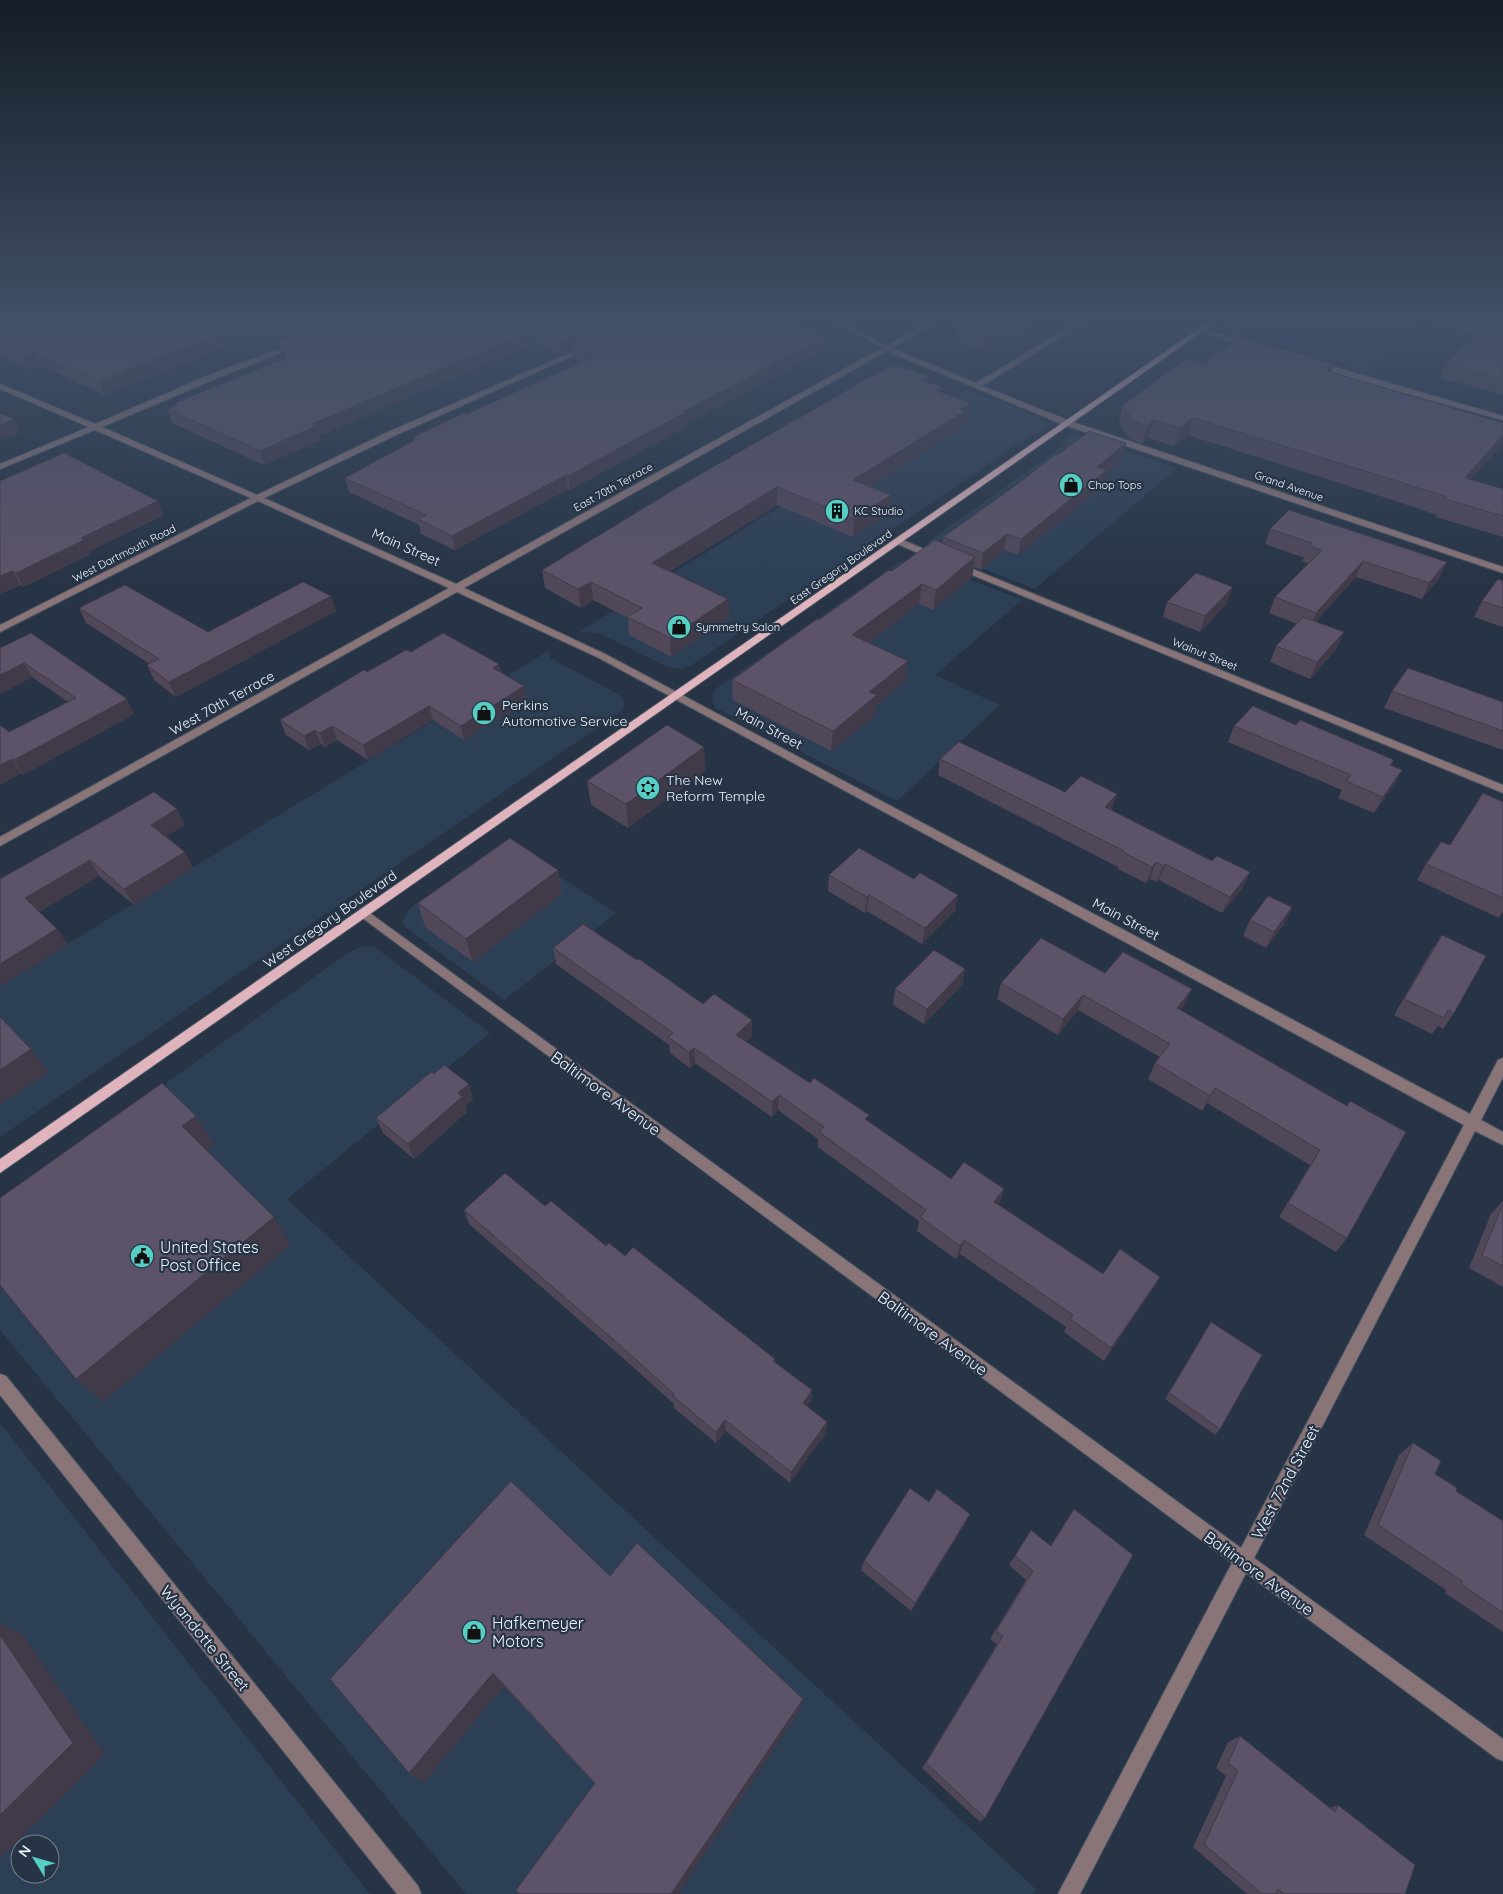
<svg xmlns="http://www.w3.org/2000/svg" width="1503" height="1894" viewBox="0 0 1503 1894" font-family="Quicksand,sans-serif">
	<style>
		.built { fill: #2d3f55; fill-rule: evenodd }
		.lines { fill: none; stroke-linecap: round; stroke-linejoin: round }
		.minor-casing { stroke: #465362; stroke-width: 2 }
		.major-casing { stroke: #465362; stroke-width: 2 }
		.minor { fill: #897478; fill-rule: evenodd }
		.major { fill: #dfb4bd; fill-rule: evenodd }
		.wall { fill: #504759 }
		.shaded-wall { fill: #413a49 }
		.building { fill: #5d5368; stroke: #413a49 }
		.labels { text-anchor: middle; stroke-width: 4.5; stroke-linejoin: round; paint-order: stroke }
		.far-poi-label { font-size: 11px; fill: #edf4fd; stroke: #263445; text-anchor: start }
		.far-street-label { font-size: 11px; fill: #edf4fd; stroke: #263445 }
		.street-label { font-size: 14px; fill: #edf4fd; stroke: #263445 }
		.poi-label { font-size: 14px; fill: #edf4fd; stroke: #263445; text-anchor: start }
		.near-street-label { font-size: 16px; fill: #edf4fd; stroke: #263445 }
		.near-poi-label { font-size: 16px; fill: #edf4fd; stroke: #263445; text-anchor: start }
	</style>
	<rect width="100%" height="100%" fill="#263445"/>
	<g class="built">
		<polygon points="1251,320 1422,320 1363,374 1349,368 1347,364 1243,335 1232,334 1223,329 1228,326 1241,328"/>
		<polygon points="967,390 1041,418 1047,423 1047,428 1038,434 1031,435 693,664 681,669 668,667 598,633 579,632"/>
		<polygon points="1076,435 1177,468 1035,589 938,551 927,545 929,541 1064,445 1066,438"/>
		<polygon points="916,558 1022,600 935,675 1000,705 897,801 716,708 713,704 712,696 718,687 899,562"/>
		<polygon points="548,651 550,658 620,695 624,701 623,710 0,1137 0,985"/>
		<polygon points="504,841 616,913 504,1000 405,927 402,922 410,908"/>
		<polygon points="369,946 376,948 490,1033 287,1199 1036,1889 1033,1894 466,1894 0,1330 0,1202 348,953 357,948"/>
		<path d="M0,1423l370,471h-370zM20,1844h30v30h-30z"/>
	</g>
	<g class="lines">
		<g class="minor-casing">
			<g id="minor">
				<polygon points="832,320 840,320 887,346 933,320 941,320 892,348 976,383 1081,320 1089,320 982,386 1070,421 1503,567 1503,573 1064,425 887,351 464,588 605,654 1470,1114 1498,1060 1503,1058 1503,1077 1481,1120 1503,1132 1503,1145 1475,1131 1254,1558 1503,1739 1503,1761 1496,1758 1246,1573 1080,1894 1058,1894 1232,1563 357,914 363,910 367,911 1241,1548 1464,1125 599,658 457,592 0,846 0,837 449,588 258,501 0,632 0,625 251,498 95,430 0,469 0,464 89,427 0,389 0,384 95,424 214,373 294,344 298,344 298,346 220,377 102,427 257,495 388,432 584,347 588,347 588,349 394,436 264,498 456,584 882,348"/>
				<polygon points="1201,329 1254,344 1255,345 1252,347 1199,332 1199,330"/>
				<polygon points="1314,361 1503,416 1503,420 1342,376 1314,365"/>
				<polygon points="898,538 938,555 939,557 935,560 932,559 895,543 894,541"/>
				<polygon points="958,563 1503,785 1503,793 955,568 954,566"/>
				<polygon points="0,1374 6,1376 418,1886 421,1894 397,1894 0,1395"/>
			</g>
		</g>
		<g class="major-casing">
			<polygon id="major" points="1211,320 1219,320 0,1173 0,1159"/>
		</g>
		<use href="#minor" class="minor"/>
		<use href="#major" class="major"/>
	</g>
	<g class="wall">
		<polygon points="0,320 795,320 787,324 825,350 686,424 687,426 570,490 568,489 455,550 421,534 419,525 349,492 345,478 414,441 413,437 467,414 581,362 572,358 571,350 561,354 535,343 319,436 320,440 264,465 172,423 167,409 176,406 175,403 285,358 281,346 280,346 272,328 105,395 40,366 31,369 0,356"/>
		<polygon points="968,320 1034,320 983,352 956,340 957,326"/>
		<polygon points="1423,320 1485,320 1474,334 1423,321"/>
		<polygon points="1503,320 1503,395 1440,378 1446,364"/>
		<polygon points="1203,364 1331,372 1503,443 1470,480 1503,489 1503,537 1436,517 1437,515 1399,502 1188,435 1174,446 1149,438 1142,443 1129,439 1119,423 1123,405"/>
		<polygon points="927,382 941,387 941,392 968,420 963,424 962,428 870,486 891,495 889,513 853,537 777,505 670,571 728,599 729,618 671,657 629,635 628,618 593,600 581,608 545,588 542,570"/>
		<polygon points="1126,443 1122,460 1106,473 1103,487 1018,555 1004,550 981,570 974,567 972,577 933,610 919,604 868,643 905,682 876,705 875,716 831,751 733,700 732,680 819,620 892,571 943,543 943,537 1058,455"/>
		<polygon points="0,481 164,515 90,551 91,554 23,587 20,585 0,594"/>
		<polygon points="1270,529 1439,578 1422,599 1356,577 1316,621 1337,648 1310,679 1270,662 1276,646 1297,624 1269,613 1275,597 1309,564 1302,561 1304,558 1265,544"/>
		<polygon points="1503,581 1503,627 1474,617 1482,601"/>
		<polygon points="1167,602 1227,603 1200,632 1163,617"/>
		<polygon points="79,608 208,632 336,611 176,697 154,680 147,665 150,664 86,623"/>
		<polygon points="0,648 134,714 23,775 21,773 0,785 0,725 9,732 68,702 32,677 2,693 0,692"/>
		<polygon points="411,652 499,664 501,672 524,686 527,701 464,740 433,720 368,760 337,740 325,747 321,744 309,750 286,735 280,720 367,672"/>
		<polygon points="1392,691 1503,702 1503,750 1384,708"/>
		<polygon points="1296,725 1394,760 1391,765 1402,770 1393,786 1374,813 1338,798 1342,790 1228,742 1234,726"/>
		<polygon points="704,747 705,771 628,828 591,805 587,781"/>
		<polygon points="940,759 1065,792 1112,810 1111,811 1212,861 1250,872 1242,889 1222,913 1159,880 1157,882 1150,879 1146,883 1118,869 1118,867 938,775"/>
		<polygon points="1503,802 1503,912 1499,918 1417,880 1426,864"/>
		<polygon points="185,825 166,836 185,852 193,868 134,905 99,876 39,912 57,929 68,945 0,879"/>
		<polygon points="558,870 562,894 473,962 425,927 418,903"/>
		<polygon points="829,875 914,879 955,911 922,944 867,911 865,913 828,891"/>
		<polygon points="1292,907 1284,924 1266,948 1243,936 1250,920"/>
		<polygon points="1442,935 1454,1013 1443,1029 1438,1026 1432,1034 1394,1015 1431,951"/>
		<polygon points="553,948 637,960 752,1036 746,1042 868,1121 951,1179 1004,1189 998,1204 1103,1274 1160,1277 1152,1290 1104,1361 1064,1332 1066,1327 960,1254 956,1259 917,1231 919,1221 818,1147 818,1139 778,1110 772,1117 695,1063 690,1068 670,1053 669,1045 556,964"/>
		<polygon points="965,969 962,985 924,1024 893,1005 895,989"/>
		<polygon points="1105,973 1185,1004 1180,1010 1346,1106 1347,1238 1336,1252 1279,1217 1310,1165 1207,1103 1202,1111 1148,1079 1155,1063 1160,1057 1078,1010 1058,1035 997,999 1001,983"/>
		<polygon points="473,1099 465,1106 467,1112 414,1159 383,1133 376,1118"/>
		<polygon points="1503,1201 1503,1287 1469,1268 1491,1214"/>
		<polygon points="545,1206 606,1246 625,1256 775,1359 775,1362 812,1390 811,1401 807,1406 827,1422 826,1433 790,1483 726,1431 716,1443 674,1408 674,1404 624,1359 469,1224 464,1210"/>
		<polygon points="1211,1322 1220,1429 1215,1435 1165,1399"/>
		<polygon points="1413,1443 1435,1474 1456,1491 1503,1521 1503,1632 1445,1593 1446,1590 1364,1535 1399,1455"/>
		<polygon points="1074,1509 985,1818 980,1822 922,1768 997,1644 990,1639 1026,1580 1009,1565 1031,1530 1050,1546"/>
		<polygon points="965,1524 911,1611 861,1570 864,1561"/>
		<polygon points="610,1576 800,1710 595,1784 504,1686 424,1782 409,1773 330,1679"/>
		<polygon points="1240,1736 1329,1808 1338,1805 1405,1894 1247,1894 1193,1847 1226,1776 1216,1768 1228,1742"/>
	</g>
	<g class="shaded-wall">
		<polygon points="26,320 66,320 0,345 0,330"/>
		<polygon points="257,320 270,320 272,328 105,395 99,381"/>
		<polygon points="312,320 350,320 279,341 281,346 280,346 276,333"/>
		<polygon points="609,320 639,320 570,345 571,350 561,354 560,341"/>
		<polygon points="771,320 795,320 771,332"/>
		<polygon points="1014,320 1034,320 983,352 985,338"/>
		<polygon points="1480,320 1485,320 1474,334"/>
		<polygon points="533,330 535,343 319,436 320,440 264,465 260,451 312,424"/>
		<polygon points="825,337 825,350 686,424 687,426 570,490 568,476 684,411"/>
		<polygon points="34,353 40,366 31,369 25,356"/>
		<polygon points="1334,364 1328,381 1327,371"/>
		<polygon points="928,376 926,393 921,380"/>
		<polygon points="941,387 939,404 935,390"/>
		<polygon points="971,403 968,420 963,424 962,428 852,498 853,480"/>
		<polygon points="1193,418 1188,435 1174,446 1179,428"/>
		<polygon points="14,419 20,433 0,441 0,425"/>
		<polygon points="1154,420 1149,438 1142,443 1147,426"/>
		<polygon points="1503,435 1503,443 1456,496 1465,478"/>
		<polygon points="1126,443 1122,460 1106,473 1103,487 1018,555 1021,539 1097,467"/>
		<polygon points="566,475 568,489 455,550 452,536"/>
		<polygon points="777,487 777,505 653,581 652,563"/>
		<polygon points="891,495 889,513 853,537 854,519"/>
		<polygon points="158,501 164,515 90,551 91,554 23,587 16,573 81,538"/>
		<polygon points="1007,534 1004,550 981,570 983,553"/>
		<polygon points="975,557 972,577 933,610 936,590"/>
		<polygon points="1363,561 1356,577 1309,629 1316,613"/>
		<polygon points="1447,562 1439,578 1422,599 1429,583"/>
		<polygon points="13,571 20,585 0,594 0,576"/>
		<polygon points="591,582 593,600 581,608 578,589"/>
		<polygon points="922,584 919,604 850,656 852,635"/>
		<polygon points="1233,587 1227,603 1200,632 1205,616"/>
		<polygon points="331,596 336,611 176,697 169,682"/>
		<polygon points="728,599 729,618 671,657 670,638"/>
		<polygon points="1344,632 1337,648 1310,679 1317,662"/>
		<polygon points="908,661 905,682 876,705 875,716 831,751 833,731 869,692"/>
		<polygon points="24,663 32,677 2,693 0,691 0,675"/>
		<polygon points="499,664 502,678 493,668"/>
		<polygon points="524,686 527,701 464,740 461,726"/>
		<polygon points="127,699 134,714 23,775 14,760"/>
		<polygon points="429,706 433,720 368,760 363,745"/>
		<polygon points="332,726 337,740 325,747 320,733"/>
		<polygon points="315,730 321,744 309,750 304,736"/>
		<polygon points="704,747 705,771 628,828 626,804"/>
		<polygon points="12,759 21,773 0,785 0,765"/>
		<polygon points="1402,770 1393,786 1374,813 1383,797"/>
		<polygon points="1117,794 1112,810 1100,824 1105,807"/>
		<polygon points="177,809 185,825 159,840 151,825"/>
		<polygon points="185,852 193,868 134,905 124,889"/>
		<polygon points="90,860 99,876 35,914 25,898"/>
		<polygon points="1156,862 1150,879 1146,883 1152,867"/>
		<polygon points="1165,864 1159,880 1157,882 1163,866"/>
		<polygon points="558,870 562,894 473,962 466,939"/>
		<polygon points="1250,872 1242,889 1222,913 1230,897"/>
		<polygon points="869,895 867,911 865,913 867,897"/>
		<polygon points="958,895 955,911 922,944 925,928"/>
		<polygon points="1292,907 1284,924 1266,948 1274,932"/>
		<polygon points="57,929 68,945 0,986 0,964"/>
		<polygon points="965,969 962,985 924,1024 927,1009"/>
		<polygon points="1192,989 1185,1004 1170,1024 1177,1008"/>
		<polygon points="1083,995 1078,1010 1058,1035 1063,1019"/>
		<polygon points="752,1020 752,1036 737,1051 736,1035"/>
		<polygon points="694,1048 695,1063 690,1068 689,1052"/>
		<polygon points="31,1049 49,1072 0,1105 0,1070"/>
		<polygon points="469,1084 473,1099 465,1106 467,1112 414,1159 408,1144 458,1093"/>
		<polygon points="1215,1088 1207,1103 1202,1111 1210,1096"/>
		<polygon points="779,1095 778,1110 772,1117 772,1102"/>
		<polygon points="196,1116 215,1145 201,1155 182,1126"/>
		<polygon points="1004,1189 1000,1203 990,1216 994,1202"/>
		<polygon points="274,1217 291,1244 103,1402 76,1379"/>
		<polygon points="964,1240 960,1254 956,1259 960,1246"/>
		<polygon points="1160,1277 1152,1290 1104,1361 1111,1348"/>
		<polygon points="812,1390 811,1401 802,1414 803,1403"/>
		<polygon points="725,1420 726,1431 716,1443 716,1432"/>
		<polygon points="827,1422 826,1433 790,1483 791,1472"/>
		<polygon points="970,1514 965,1524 911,1611 915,1603"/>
		<polygon points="0,1623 22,1634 105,1754 0,1859"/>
		<polygon points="493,1673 504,1686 424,1782 409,1773"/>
		<polygon points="803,1699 800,1710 678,1894 671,1894"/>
	</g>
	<g class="building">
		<polygon points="0,320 26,320 0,330"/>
		<polygon points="47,320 257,320 99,381 34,353 25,356 0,345 0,337"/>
		<polygon points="270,320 312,320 276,333"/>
		<polygon points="334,320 609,320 560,341 533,330 312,424 316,426 260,451 167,409 178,405 175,403 286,358 279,341"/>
		<polygon points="628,320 774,320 825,337 684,411 686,412 568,476 566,475 452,536 418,519 426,515 345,478 417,439 413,437 464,413 467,414 596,356 570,345"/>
		<polygon points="968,320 1014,320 985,338 957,326"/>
		<polygon points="1488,320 1503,320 1503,379 1446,364"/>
		<polygon points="1239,337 1334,364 1327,371 1503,423 1503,435 1465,478 1503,489 1503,516 1445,499 1447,497 1407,484 1193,418 1179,428 1154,420 1147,426 1133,422 1123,405 1186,359 1203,364"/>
		<polygon points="894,365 928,376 921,380 941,387 935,390 971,403 960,410 965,411 853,480 891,495 854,519 777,487 652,563 728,599 670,638 627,617 642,608 591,582 578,589 542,570 685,483 865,380"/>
		<polygon points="0,413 14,419 0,425"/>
		<polygon points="1089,431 1126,443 1097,467 1107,470 1021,539 1007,534 983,553 943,537 1019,483 1056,454 1058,455"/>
		<polygon points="64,453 158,501 81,538 84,540 16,573 13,571 0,576 0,481"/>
		<polygon points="1289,510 1447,562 1429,583 1363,561 1316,613 1275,597 1322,550 1309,546 1312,543 1270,529"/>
		<polygon points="935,540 975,557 936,590 922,584 852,635 908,661 869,692 877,695 833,731 732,680 817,619 819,620 889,570 892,571"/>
		<polygon points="1196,573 1233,587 1205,616 1167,602"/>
		<polygon points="1498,579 1503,581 1503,608 1482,601"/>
		<polygon points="303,582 331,596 169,682 147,665 159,659 79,608 125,585 208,632"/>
		<polygon points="1303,617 1344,632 1317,662 1276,646"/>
		<polygon points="31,633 127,699 14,760 12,759 0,765 0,725 9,732 76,698 24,663 0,675 0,648"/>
		<polygon points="443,633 499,664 493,668 524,686 461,726 429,706 363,745 332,726 320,733 315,730 304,736 280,720 364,670 367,672 406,650 411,652"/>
		<polygon points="1408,668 1503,702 1503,731 1392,691"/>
		<polygon points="1253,706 1296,725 1300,720 1394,760 1390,765 1402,770 1383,797 1346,781 1351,775 1234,726"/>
		<polygon points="667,725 704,747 626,804 587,781"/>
		<polygon points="959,742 1065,792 1081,776 1117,794 1105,807 1212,861 1217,856 1250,872 1230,897 1165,864 1163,866 1156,862 1152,867 1123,852 1124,851 940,759"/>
		<polygon points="154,792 177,809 151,825 185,852 124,889 90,860 25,898 57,929 0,964 0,879"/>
		<polygon points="1483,793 1503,802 1503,898 1426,864 1441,842 1450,845"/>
		<polygon points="510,838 558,870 466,939 418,903"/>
		<polygon points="859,848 914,879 920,873 958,895 925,928 869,895 867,897 829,875"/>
		<polygon points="1268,896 1292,907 1274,932 1250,920"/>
		<polygon points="583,924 637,960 639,959 703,1004 714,994 752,1020 736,1035 810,1083 814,1078 869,1115 865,1119 951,1179 964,1162 1004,1189 994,1202 1103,1274 1120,1249 1160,1277 1111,1348 1070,1319 1073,1315 964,1240 960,1246 920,1217 926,1210 819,1132 824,1127 779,1095 772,1102 694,1048 689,1052 668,1037 673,1033 553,948"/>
		<polygon points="1442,935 1486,956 1454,1013 1448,1010 1444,1018 1404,999"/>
		<polygon points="1041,938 1105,973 1123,952 1192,989 1177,1008 1347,1106 1350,1101 1406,1132 1347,1238 1288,1203 1320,1150 1215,1088 1210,1096 1155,1063 1170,1044 1083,995 1063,1019 1001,983"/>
		<polygon points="934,950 965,969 927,1009 895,989"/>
		<polygon points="0,1017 31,1049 0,1070"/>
		<polygon points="444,1065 469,1084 458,1093 462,1097 408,1144 376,1118 431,1072 434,1074"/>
		<polygon points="162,1083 196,1116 182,1126 274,1217 76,1379 0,1285 0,1198"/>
		<polygon points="505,1173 545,1206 551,1201 606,1246 609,1243 625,1256 633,1247 775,1359 773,1361 812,1390 803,1403 827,1422 791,1472 725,1420 716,1432 673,1396 674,1394 622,1347 464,1210"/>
		<polygon points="1503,1204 1503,1266 1482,1255"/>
		<polygon points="1211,1322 1262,1355 1220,1429 1169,1393"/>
		<polygon points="1413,1443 1441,1461 1435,1474 1457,1488 1456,1491 1503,1521 1503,1613 1461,1584 1462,1581 1378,1525"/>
		<polygon points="511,1481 610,1576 637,1543 803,1699 671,1894 519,1894 516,1890 595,1783 493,1673 409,1773 330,1679"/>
		<polygon points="910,1488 929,1502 937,1489 970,1514 915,1603 864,1561"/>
		<polygon points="1074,1509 1133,1555 985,1818 926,1763 1003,1636 996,1631 1033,1571 1015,1556 1031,1530 1051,1546"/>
		<polygon points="0,1635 73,1743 0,1815"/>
		<polygon points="1240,1736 1335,1812 1338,1805 1415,1865 1405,1894 1284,1894 1278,1889 1276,1894 1262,1894 1204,1844 1238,1771 1228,1763"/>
	</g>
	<linearGradient id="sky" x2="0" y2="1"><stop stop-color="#151d26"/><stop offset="0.55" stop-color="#415068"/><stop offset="1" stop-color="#415068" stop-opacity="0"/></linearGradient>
	<rect width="1503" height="585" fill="url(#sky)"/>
	<defs>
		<g id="shop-disc" transform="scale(1.25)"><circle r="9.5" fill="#56cec4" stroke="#263445"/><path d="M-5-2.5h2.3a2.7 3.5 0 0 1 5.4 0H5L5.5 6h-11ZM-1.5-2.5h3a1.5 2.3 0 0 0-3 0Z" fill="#111"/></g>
		<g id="building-disc" transform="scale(1.25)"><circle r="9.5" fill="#56cec4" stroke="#263445"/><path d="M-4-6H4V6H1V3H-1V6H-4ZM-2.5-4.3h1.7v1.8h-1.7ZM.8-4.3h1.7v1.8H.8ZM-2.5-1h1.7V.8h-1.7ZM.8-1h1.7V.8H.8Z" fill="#111"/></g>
		<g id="synagogue-disc" transform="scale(1.25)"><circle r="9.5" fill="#56cec4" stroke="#263445"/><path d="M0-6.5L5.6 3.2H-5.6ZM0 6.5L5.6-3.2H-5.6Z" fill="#111"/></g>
		<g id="civic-disc" transform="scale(1.25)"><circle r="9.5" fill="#56cec4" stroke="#263445"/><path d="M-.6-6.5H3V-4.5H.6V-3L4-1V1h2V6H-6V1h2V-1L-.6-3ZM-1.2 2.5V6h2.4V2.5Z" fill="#111"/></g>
	</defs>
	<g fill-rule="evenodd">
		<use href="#shop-disc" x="1071" y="485"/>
		<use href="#building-disc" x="837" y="511"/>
		<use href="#shop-disc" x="679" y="627"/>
		<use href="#shop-disc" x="484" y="713"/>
		<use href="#synagogue-disc" x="648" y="788"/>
		<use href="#civic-disc" x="142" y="1256"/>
		<use href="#shop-disc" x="474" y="1632"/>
	</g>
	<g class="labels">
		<g class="far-poi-label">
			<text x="1088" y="489">Chop Tops</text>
			<text x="854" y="515">KC Studio</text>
			<text x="696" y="631">Symmetry Salon</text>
		</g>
		<g class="far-street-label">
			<text transform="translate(1289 486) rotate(19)" y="4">Grand Avenue</text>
			<text transform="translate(613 487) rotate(-29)" y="4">East 70th Terrace</text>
			<text transform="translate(124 553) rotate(-27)" y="4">West Dartmouth Road</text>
			<text transform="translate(841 567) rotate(-35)" y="4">East Gregory Boulevard</text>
			<text transform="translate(1205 654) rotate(22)" y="4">Walnut Street</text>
		</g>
		<g class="street-label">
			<text transform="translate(406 547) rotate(24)" y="5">Main Street</text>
			<text transform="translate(222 703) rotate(-29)" y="5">West 70th Terrace</text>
			<text transform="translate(769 728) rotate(28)" y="5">Main Street</text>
			<text transform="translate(330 919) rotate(-35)" y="5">West Gregory Boulevard</text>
			<text transform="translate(1126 919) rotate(28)" y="5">Main Street</text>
		</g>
		<g class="poi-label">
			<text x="502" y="710">Perkins<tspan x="502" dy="16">Automotive Service</tspan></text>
			<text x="666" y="785">The New<tspan x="666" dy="16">Reform Temple</tspan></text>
		</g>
		<g class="near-street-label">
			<text transform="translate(606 1093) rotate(36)" y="6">Baltimore Avenue</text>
			<text transform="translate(933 1333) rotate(36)" y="6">Baltimore Avenue</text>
			<text transform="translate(1285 1482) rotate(-62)" y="6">West 72nd Street</text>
			<text transform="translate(1259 1573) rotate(36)" y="6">Baltimore Avenue</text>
			<text transform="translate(205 1638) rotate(51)" y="6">Wyandotte Street</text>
		</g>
		<g class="near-poi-label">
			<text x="160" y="1253">United States<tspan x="160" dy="18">Post Office</tspan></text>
			<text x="492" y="1629">Hafkemeyer<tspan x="492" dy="18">Motors</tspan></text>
		</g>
	</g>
	<g transform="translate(35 1859) rotate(307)"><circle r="24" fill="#263445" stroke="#76818f"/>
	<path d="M0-4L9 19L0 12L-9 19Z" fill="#56cec4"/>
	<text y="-8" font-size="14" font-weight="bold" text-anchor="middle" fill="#edf4fd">N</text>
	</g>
</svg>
